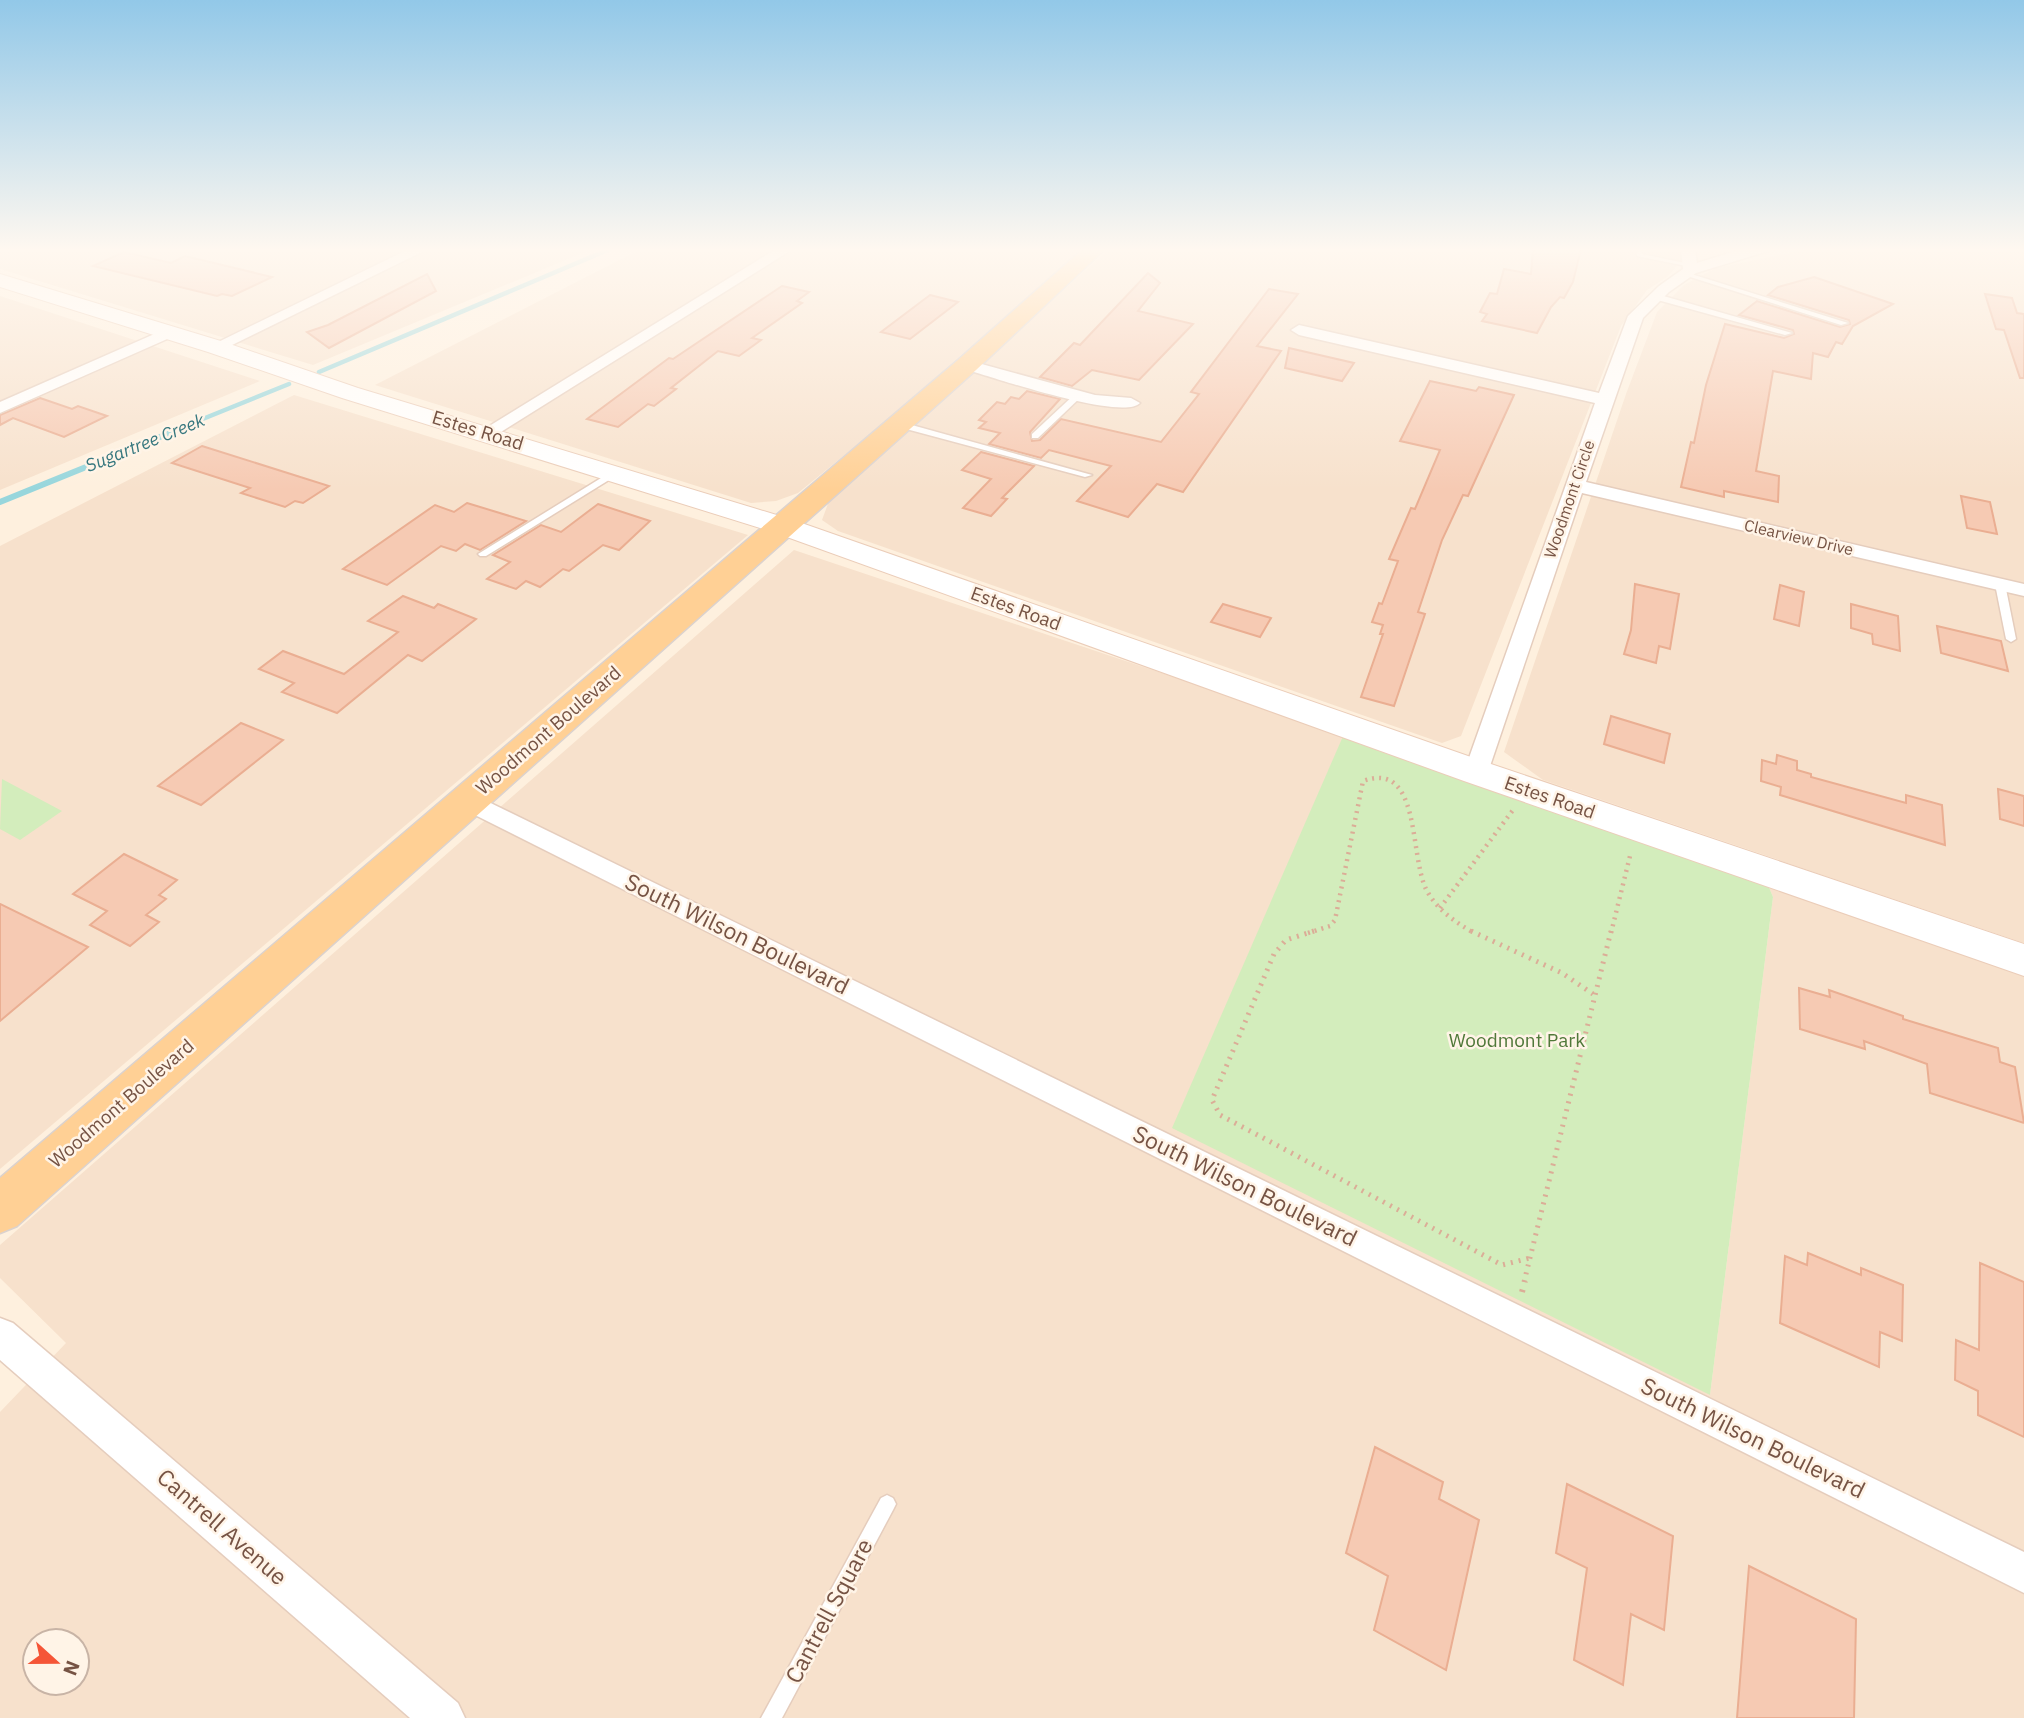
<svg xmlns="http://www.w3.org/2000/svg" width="2024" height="1718" viewBox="0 0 2024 1718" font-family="'IBM Plex Sans',sans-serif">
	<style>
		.residential { fill: #f7e1cc; fill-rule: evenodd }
		.green { fill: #d3edbc }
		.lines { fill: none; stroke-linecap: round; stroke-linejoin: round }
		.stream-far1 { stroke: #97d6dc; stroke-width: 4.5 }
		.stream { stroke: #97d6dc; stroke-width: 6 }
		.building { fill: #f6cab3; stroke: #eaae92; stroke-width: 2 }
		.lane-casing { stroke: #e5cdbd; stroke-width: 3 }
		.street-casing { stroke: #e5cdbd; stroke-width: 3 }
		.secondary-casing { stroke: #ebcdb9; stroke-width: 2 }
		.primary-casing { stroke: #dbd2ce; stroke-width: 3 }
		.path-far2 { stroke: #dbad97; stroke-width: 4.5; stroke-dasharray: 2 5; stroke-linecap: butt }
		.path-far1 { stroke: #dbad97; stroke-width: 5; stroke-dasharray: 2 6; stroke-linecap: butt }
		.path { stroke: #dbad97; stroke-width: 6; stroke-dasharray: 2.5 8; stroke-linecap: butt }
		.lane { fill: #fff; fill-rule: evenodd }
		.street { fill: #fff; fill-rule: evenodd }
		.secondary { fill: #fff; fill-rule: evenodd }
		.primary { fill: #ffd095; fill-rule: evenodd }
		.labels { text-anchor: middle; stroke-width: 5; stroke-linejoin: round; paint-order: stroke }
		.far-street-label { font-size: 16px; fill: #765344; stroke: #fff4e7 }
		.far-water-label { font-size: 18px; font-style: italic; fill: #36777e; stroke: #fff4e7 }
		.street-label { font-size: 19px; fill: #765344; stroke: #fff4e7 }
		.park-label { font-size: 19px; fill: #507839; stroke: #fff4e7 }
		.near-street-label { font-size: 23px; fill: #765344; stroke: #fff4e7 }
	</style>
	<rect width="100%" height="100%" fill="#fef0de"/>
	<g class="residential">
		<polygon points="0,249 592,249 313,365 0,269"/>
		<polygon points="641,249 1083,249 874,431 798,493 776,501 751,503 375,385"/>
		<polygon points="1109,249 1678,249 1683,259 1667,277 1647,290 1621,326 1461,736 1442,743 838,531 822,520 829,501"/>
		<polygon points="1810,249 2024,249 2024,943 1543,780 1504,752 1626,394 1657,312 1684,285 1716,268"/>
		<polygon points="0,296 260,381 0,490"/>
		<polygon points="294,395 748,535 0,1169 0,546"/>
		<path d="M794,550l550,184 366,661 63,-498 -7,-17 258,86v752h-2024v-306l66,-69 -66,-65v-33zM35,1641h42v42h-42z"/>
	</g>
	<g class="green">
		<polygon points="1344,734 1766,880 1773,897 1710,1395 1172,1128"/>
		<polygon points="2,779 62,811 20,840 0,829"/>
	</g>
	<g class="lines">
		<g class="stream-far1">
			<polyline points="319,372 610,249"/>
			<polyline points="178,429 289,384"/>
		</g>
		<polyline class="stream" points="0,502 182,428"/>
	</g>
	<g class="building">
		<polygon points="1533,249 1581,249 1573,282 1564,298 1560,297 1551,307 1537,333 1482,321 1487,314 1480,312 1490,293 1497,294 1504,269 1531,274"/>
		<polygon points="124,252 171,263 185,256 272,277 232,296 222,294 217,296 93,266"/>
		<polygon points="1148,273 1160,283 1138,311 1193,324 1139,380 1092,370 1072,386 1040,377 1074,343 1080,345"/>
		<polygon points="427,274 436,291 329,348 307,332 328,325"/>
		<polygon points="1814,277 1893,304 1853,326 1842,344 1836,342 1828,357 1813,353 1811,379 1773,371 1756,471 1779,476 1778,502 1724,491 1724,497 1681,487 1691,442 1694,443 1706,385 1725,324 1784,338 1794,334 1793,330 1739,315 1757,301 1840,327 1850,324 1849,320 1768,295 1778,287"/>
		<polygon points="782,286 809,292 797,301 802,303 752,338 761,340 739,356 718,351 671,388 676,389 654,406 648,404 618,427 587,419 669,358 673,359"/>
		<polygon points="1269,289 1298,294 1257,346 1281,351 1183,492 1157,484 1128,517 1077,501 1111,466 1049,450 1041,458 989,444 1000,433 979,428 986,422 979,420 997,402 1005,404 1011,397 1019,399 1027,391 1060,399 1030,432 1032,441 1040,440 1061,419 1161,442 1199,394 1191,392"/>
		<polygon points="1985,294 2012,298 2017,313 2024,314 2024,378 2020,378 2004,330 1996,329"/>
		<polygon points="930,295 958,302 910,339 881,332"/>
		<polygon points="1289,348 1354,363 1342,381 1285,368"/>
		<polygon points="1430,381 1476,391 1479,387 1514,395 1468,496 1463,495 1442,540 1418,612 1425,614 1394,706 1361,697 1383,634 1380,634 1383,625 1372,622 1379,603 1382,604 1398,561 1389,559 1411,508 1415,509 1440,450 1400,441"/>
		<polygon points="40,398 72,409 78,406 107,416 64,437 13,418 0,425 0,415"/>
		<polygon points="202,446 329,486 303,503 295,501 285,507 241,493 250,488 172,463"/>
		<polygon points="981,452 1034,466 1002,498 1007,499 991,516 963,508 991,479 962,470"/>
		<polygon points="1961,496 1990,502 1997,534 1967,528"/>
		<polygon points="467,503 526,521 480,550 465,544 456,551 441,546 387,585 343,569 435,505 454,512"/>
		<polygon points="598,504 650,521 619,550 603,545 569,571 563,569 540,587 526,581 516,589 487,579 510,562 493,555 541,525 561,532"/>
		<polygon points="1635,584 1679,594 1670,649 1659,646 1656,663 1624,654 1631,630"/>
		<polygon points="1780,585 1804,592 1799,626 1774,619"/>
		<polygon points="403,596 434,608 438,604 476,619 422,661 408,655 337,713 282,692 294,683 259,669 283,651 344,674 398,632 368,621"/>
		<polygon points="1223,604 1271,618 1260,637 1211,622"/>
		<polygon points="1851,604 1898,616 1900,651 1873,644 1872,634 1851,628"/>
		<polygon points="1937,626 2001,641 2008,671 1941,653"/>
		<polygon points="1611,716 1670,734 1664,763 1604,744"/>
		<polygon points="241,723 283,740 201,805 158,786"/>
		<polygon points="1777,755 1797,761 1797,770 1811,774 1811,777 1906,803 1906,795 1942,805 1945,845 1780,795 1781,787 1761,781 1762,760 1776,764"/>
		<polygon points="1998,789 2024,796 2024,826 2000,819"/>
		<polygon points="124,854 177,880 159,895 166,899 146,915 159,922 130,946 90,925 107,911 73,894"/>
		<polygon points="0,904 88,947 0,1021"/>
		<polygon points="1799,988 1830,997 1829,990 1903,1016 1903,1019 1998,1048 2000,1062 2015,1067 2024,1123 1930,1093 1927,1064 1864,1041 1865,1049 1800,1029"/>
		<polygon points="1808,1253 1861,1275 1861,1268 1903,1285 1902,1341 1880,1332 1879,1367 1780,1323 1785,1256 1807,1265"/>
		<polygon points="1980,1263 2024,1282 2024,1437 1978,1415 1978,1391 1955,1380 1956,1340 1979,1350"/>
		<polygon points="1375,1447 1443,1482 1439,1499 1479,1520 1446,1670 1374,1630 1388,1576 1346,1553"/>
		<polygon points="1567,1484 1673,1536 1664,1630 1631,1614 1623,1685 1574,1660 1587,1568 1556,1553"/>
		<polygon points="1749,1566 1856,1619 1854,1718 1737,1718"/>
	</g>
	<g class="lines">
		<g class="lane-casing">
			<g id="lane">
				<polygon points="1636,249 1642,249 1642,254 1694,265 1691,267 1637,256"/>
				<polygon points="1684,273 1688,273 1848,323 1841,325 1684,275"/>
				<polygon points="1654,295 1660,295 1792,333 1785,335 1654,299"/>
				<polygon points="1076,393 1083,395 1038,438 1032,438 1032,434"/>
				<polygon points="895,422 901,422 1092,475 1085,477 895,426"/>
				<polygon points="614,470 618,473 617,475 486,556 480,556 478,554"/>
				<polygon points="2000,581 2005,584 2016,639 2011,642 2006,639 1995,584"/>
				<polygon points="887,1495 893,1498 896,1504 893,1510 782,1718 761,1718 881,1498"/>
			</g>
		</g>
		<g class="street-casing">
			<g id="street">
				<polygon points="409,249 428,249 222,350 216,352 208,347"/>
				<polygon points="776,249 793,249 493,437 481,437 478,433"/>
				<polygon points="1681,249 1695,249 1697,263 1742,249 1775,249 1696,273 1669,292 1643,318 1586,482 2024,584 2024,596 1582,493 1488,772 1485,778 1476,781 1467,778 1464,772 1595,403 1299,335 1291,330 1299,325 1599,393 1628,316 1659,286 1683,269"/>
				<polygon points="168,328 176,333 174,336 0,413 0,402"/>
				<path d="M967,360l128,35 36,3 9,5c-17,19 -151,-27 -179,-35v-6z"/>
				<polygon points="466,791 2024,1552 2024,1593 457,806 453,800 457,794"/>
				<polygon points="0,1318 13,1323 458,1703 465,1718 410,1718 0,1360"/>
			</g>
		</g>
		<g class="secondary-casing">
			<polygon id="secondary" points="0,274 224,342 358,388 793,520 1488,763 2024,944 2024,976 1464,781 773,532 342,398 208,352 0,287"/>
		</g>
		<g class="primary-casing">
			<polygon id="primary" points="1083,249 1105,249 976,370 17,1226 0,1233 0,1178 958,360"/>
		</g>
		<g class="path-far2">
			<polyline points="1440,908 1513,810"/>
			<path d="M1308,933l22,-7 5,-6 28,-139c58,-21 46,72 63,108 10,20 29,33 48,44"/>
			<polyline points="1611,933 1631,852"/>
		</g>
		<g class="path-far1">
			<polyline points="1314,931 1286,940 1274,954 1212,1100 1220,1115 1502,1265 1530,1258"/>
			<polyline points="1471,931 1562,973 1593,994"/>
			<polyline points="1524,1282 1611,931"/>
		</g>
		<polyline class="path" points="1522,1292 1525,1281"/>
		<use href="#lane" class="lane"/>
		<use href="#street" class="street"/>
		<use href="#secondary" class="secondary"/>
		<use href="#primary" class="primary"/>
	</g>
	<linearGradient id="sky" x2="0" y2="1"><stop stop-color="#92c8e8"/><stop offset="0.51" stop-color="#fff8f0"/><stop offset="1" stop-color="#fff8f0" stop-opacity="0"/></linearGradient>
	<rect width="2024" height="490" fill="url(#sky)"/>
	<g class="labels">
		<g class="far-street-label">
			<text transform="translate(1569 499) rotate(-71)" y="6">Woodmont Circle</text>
			<text transform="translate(1799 537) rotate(13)" y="6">Clearview Drive</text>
		</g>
		<g class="far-water-label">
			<text transform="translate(145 443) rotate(-22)" y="6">Sugartree Creek</text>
		</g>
		<g class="street-label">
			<text transform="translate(478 430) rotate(17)" y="7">Estes Road</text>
			<text transform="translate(1016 608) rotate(20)" y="7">Estes Road</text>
			<text transform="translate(548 730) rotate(-41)" y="7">Woodmont Boulevard</text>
			<text transform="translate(1550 797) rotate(19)" y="7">Estes Road</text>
			<text transform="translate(121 1103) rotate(-41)" y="7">Woodmont Boulevard</text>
		</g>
		<g class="park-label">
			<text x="1517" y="1047">Woodmont Park</text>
		</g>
		<g class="near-street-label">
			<text transform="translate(737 934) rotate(26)" y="8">South Wilson Boulevard</text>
			<text transform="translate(1245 1186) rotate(26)" y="8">South Wilson Boulevard</text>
			<text transform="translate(1753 1438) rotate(26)" y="8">South Wilson Boulevard</text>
			<text transform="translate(222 1527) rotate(41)" y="8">Cantrell Avenue</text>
			<text transform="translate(829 1611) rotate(-62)" y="8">Cantrell Square</text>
		</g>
	</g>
	<g transform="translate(56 1662) rotate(111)"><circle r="33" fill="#fff4e7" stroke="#c8b4a6" stroke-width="2"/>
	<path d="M0-5L12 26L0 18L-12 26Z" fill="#f55537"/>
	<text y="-10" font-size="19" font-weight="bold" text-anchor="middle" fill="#765344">N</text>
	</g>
</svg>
